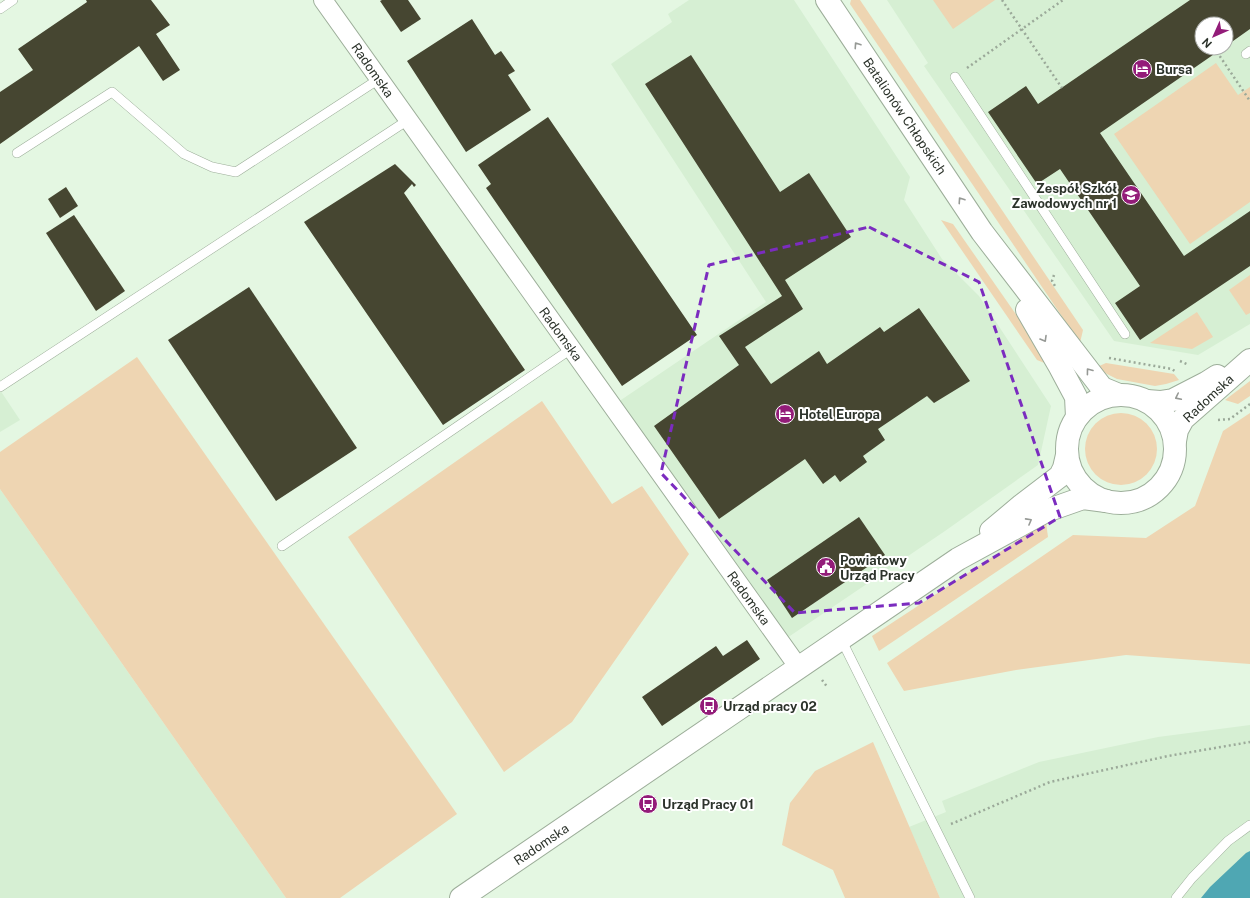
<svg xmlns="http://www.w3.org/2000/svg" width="1250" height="898" viewBox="0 0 1250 898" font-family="'Public Sans',sans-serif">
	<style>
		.built { fill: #d6efd3; fill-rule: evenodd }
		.green { fill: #eed5b2 }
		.water { fill: #4fa7b3 }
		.building { fill: #464631 }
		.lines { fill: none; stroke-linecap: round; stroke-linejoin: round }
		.service-casing { stroke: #9dae9a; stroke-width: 10 }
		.minor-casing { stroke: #9dae9a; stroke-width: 20 }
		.tertiary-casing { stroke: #9dae9a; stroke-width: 24 }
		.path { stroke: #9ba999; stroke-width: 2.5; stroke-dasharray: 2 3; stroke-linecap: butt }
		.service { stroke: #fff; stroke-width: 9 }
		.minor { stroke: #fff; stroke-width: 18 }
		.tertiary { stroke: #fff; stroke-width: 22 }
		.oneway { stroke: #969995 }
		.marked { fill: none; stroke: #7b2cbf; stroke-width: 3; stroke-dasharray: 8 5; stroke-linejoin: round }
		.labels { text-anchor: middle; stroke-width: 4; stroke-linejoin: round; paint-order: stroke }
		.poi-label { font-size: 13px; font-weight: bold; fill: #2c332b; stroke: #fff; text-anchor: start }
		.street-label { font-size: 13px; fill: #2c332b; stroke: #fff }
	</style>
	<rect width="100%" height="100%" fill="#e4f7e2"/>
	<g class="built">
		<polygon points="689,0 794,0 910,177 904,200 942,259 979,296 1051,406 1038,465 945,531 784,640 618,402 766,302 611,64 672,22 668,14"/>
		<path d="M887,0h363v324l-52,31 -84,-14 -190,-275 4,-3zM1202,24h24v24h-24z"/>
		<polygon points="0,390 20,420 0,432"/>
		<polygon points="0,489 286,898 0,898"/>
		<polygon points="1250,725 1250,898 940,898 909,827 946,812 942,801 1039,762 1158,737"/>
	</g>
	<g class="green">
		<polygon points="851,0 860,0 1083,330 1080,343 850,4"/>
		<polygon points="933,0 995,0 953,29"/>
		<polygon points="1216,63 1238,95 1250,87 1250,202 1190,244 1114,134"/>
		<polygon points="941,220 953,224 1052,366 1037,360"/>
		<polygon points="1250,275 1250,313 1246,315 1229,290"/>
		<polygon points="1197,312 1213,337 1192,349 1150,343"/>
		<polygon points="137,357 457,814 340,898 286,898 0,489 0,452"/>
		<polygon points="1106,363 1174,374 1179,380 1166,384 1155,386 1117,379 1107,374 1097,367"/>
		<polygon points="1250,381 1250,396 1238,404 1225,400"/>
		<polygon points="542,401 612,504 642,486 689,554 572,722 504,772 348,537"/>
		<circle cx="1121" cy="449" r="36"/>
		<polygon points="1250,413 1250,664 1126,655 1016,670 904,691 887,663 1073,535 1146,538 1195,506 1223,431"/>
		<polygon points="1046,522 1048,537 879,651 872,636"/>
		<polygon points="873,742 940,898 845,898 833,870 782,845 790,803 815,771"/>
	</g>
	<polygon class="water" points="1250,851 1250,898 1201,898 1210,887 1246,853"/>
	<g class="building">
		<polygon points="86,0 151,0 170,25 156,34 180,70 163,81 139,46 0,144 0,92 33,70 18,49 87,2"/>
		<polygon points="382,0 408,0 421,19 401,32 380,1"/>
		<polygon points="1190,0 1250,0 1250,29 1226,46 1226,24 1202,24 1202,48 1223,48 1100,133 1184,256 1250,211 1250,266 1140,340 1115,303 1140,286 1060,169 1037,184 988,112 1026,86 1038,104"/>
		<polygon points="472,19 495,55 501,51 515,71 508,75 531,110 466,152 407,61"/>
		<polygon points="691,55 780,192 809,173 851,237 785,280 803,309 745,347 771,384 819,351 827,364 880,327 884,332 919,308 970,381 934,403 927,396 878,429 885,440 863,456 867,462 840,482 835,475 823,484 805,459 719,519 654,426 739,365 719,336 782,296 645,84"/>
		<polygon points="548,117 697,335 622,386 486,188 491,184 478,165"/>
		<polygon points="395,164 416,185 414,187 412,184 404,193 525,370 443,425 304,222"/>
		<polygon points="66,187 78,206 60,218 48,199"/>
		<polygon points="74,215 125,291 96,311 46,233"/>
		<polygon points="249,287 357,448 276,501 168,340"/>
		<polygon points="859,517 885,555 792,618 767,580"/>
		<polygon points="747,640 760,659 662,726 642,697 716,646 723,656"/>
	</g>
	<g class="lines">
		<g class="service-casing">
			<g id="service">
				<polyline points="0,9 13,0"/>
				<polyline points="1246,54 1250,51"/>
				<polyline points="955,77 1125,334"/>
				<polyline points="17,153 112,92 184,154 212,167 236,172 379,79"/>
				<polyline points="0,387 408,120"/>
				<polyline points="282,546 571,349"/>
				<polyline points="841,639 970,898"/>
				<polyline points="1176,898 1192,878 1228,841 1250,825"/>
			</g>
		</g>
		<g class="minor-casing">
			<polyline id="minor" points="323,0 799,668"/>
		</g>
		<g class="tertiary-casing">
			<g id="tertiary">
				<polyline points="827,0 982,232 1102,388 1119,395"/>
				<polyline points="1027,310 1060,367 1076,397 1077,417"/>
				<circle cx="1121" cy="449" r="54"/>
				<polyline points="1147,401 1160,402 1173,400 1206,383 1217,376"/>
				<polyline points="1175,441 1177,430 1183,419 1250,360"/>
				<polyline points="991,531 1022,505 1060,476 1064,468 1067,455"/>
				<polyline points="461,898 958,559 1046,511 1083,498 1106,501"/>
			</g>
		</g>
		<g class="path">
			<polyline points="1002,0 1062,88"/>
			<polyline points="1217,52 1250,101"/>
			<polyline points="967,68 1063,0"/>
			<polyline points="1054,275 1052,281 1055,286"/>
			<polyline points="1109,358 1172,369 1176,372"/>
			<polyline points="1180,361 1189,365"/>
			<polyline points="1218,420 1230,419 1250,404"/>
			<polyline points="822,680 828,688"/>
			<polyline points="951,824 1050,782 1168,756 1250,742"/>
		</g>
		<use href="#service" class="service"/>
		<use href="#minor" class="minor"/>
		<use href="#tertiary" class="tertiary"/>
	</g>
	<defs><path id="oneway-chevron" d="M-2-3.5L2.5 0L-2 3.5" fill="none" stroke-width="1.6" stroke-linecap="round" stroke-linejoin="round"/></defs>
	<g class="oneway">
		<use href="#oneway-chevron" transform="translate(857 45) rotate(-124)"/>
		<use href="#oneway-chevron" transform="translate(961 200) rotate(-124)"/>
		<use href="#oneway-chevron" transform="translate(1044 339) rotate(60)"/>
		<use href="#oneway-chevron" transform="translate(1089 371) rotate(-127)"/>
		<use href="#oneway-chevron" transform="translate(1178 397) rotate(154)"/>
		<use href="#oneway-chevron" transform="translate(1029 521) rotate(-29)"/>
	</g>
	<path class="marked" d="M869,227l110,55 81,235 -141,86 -124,10 -134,-140 48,-208z"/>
	<defs>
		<g id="hotel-disc" transform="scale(1)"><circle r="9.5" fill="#931c79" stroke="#fff"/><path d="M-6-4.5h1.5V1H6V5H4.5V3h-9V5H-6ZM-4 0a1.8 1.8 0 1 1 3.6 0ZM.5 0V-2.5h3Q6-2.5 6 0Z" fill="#fff"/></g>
		<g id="school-disc" transform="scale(1)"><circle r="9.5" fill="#931c79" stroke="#fff"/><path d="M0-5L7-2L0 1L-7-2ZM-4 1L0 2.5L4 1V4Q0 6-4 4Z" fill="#fff"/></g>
		<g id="civic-disc" transform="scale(1)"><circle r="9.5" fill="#931c79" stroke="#fff"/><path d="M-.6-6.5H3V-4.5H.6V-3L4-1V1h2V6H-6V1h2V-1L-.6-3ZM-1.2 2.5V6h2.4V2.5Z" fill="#fff"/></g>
		<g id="bus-disc" transform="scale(1)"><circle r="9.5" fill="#931c79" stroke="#fff"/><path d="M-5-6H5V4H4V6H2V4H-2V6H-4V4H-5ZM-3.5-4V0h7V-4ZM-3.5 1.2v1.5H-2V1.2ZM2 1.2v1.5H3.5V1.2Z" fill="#fff"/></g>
	</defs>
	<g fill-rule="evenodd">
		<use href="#hotel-disc" x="1142" y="69"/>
		<use href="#school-disc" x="1131" y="195"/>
		<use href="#hotel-disc" x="785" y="414"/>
		<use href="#civic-disc" x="826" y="567"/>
		<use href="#bus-disc" x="709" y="706"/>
		<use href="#bus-disc" x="648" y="804"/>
	</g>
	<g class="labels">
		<g class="poi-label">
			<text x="1156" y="74">Bursa</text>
			<text x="1117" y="193" text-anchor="end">Zespół Szkół<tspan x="1117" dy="15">Zawodowych nr 1</tspan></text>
			<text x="799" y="419">Hotel Europa</text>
			<text x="840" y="565">Powiatowy<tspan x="840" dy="15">Urząd Pracy</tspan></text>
			<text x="723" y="711">Urząd pracy 02</text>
			<text x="662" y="809">Urząd Pracy 01</text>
		</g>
		<g class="street-label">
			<text transform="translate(373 70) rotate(55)" y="5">Radomska</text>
			<text transform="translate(905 116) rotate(56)" y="5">Batalionów Chłopskich</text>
			<text transform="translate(561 334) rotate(54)" y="5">Radomska</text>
			<text transform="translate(1208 398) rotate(-43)" y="5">Radomska</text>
			<text transform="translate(749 598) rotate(54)" y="5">Radomska</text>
			<text transform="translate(541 844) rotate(-34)" y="5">Radomska</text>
		</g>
	</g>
	<g transform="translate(1214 36) rotate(225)"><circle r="19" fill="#ffffff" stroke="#abadaa"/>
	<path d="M0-3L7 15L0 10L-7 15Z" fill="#931c79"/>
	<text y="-6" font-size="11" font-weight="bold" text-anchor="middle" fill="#2c332b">N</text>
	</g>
</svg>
